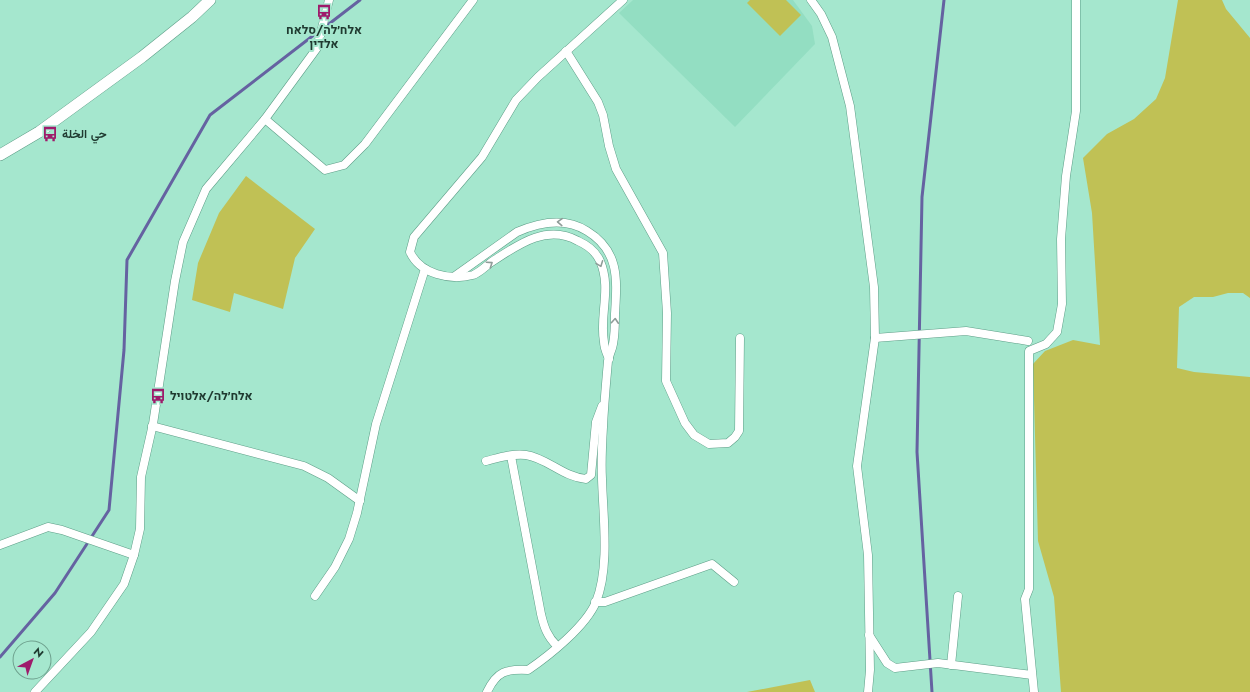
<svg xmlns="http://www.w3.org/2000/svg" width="1250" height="692" viewBox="0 0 1250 692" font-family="Jost,Vazirmatn,Heebo,sans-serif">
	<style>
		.built { fill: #93dec2 }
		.green { fill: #c0c155 }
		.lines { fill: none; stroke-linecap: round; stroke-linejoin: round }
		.stream { stroke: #6562a1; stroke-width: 3 }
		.minor-casing { stroke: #5d9e87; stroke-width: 9 }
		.tertiary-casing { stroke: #5d9e87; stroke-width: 12 }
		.minor { stroke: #fff; stroke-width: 8 }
		.tertiary { stroke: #fff; stroke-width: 11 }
		.oneway { stroke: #8f9c98 }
		.labels { text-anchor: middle; stroke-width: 4; stroke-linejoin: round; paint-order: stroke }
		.poi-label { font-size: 12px; font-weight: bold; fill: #1f3a30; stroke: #a5e7ce; text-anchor: start }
	</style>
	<rect width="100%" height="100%" fill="#a5e7ce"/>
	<polygon class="built" points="633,0 793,0 812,26 815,44 735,127 619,13"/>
	<g class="green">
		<polygon points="750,0 786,0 801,15 780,36 747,3"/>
		<polygon points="1178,0 1222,0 1226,9 1250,38 1250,298 1243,293 1228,293 1213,297 1194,297 1179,307 1177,368 1194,372 1250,377 1250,692 1061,692 1054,597 1038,541 1033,364 1045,351 1073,340 1100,345 1092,213 1083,158 1107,134 1134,119 1156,99 1165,78"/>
		<polygon points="246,176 315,229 295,258 283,309 234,293 230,312 192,300 198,263 219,213"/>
		<polygon points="810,680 815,692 747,692"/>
	</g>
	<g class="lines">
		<g class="stream">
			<polyline points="325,27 360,0"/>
			<polyline points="0,657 55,593 109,510 124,350 127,260 210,115 319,31"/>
			<polyline points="932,692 917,452 922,197 944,0"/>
		</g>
		<g class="minor-casing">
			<g id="minor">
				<polyline points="811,0 821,14 832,37 850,106 874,287 875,338 857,466 868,555 870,670 868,692"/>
				<polyline points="566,51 598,102 603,115 609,146 616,169 663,253 667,313 666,381 685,423 694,435 709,444 728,443 735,437 739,431 740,338"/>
				<polyline points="265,119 325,170 344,165 365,144 473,0"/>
				<path d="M455,276l62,-44c23,-10 48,-15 70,-1 33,20 30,49 28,83 0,9 0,20 -2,30 -1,6 -4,11 -5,17 -2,22 -4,44 -5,66 -1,17 -2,35 -1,52 1,37 8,88 -6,123 -10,24 -46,53 -68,68 -22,-1 -31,1 -41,22"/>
				<polyline points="875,338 966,331 1028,341"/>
				<path d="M609,359c-2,-5 -5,-11 -5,-17 -5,-26 8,-54 -4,-81 -4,-9 -13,-16 -22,-20 -32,-18 -62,5 -88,22 -5,4 -11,10 -17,12 -23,6 -53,-1 -63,-23l4,-15 68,-80 34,-57 22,-23 85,-77"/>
				<polyline points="152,426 304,466 328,478 360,501"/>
				<path d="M511,456l30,158c3,13 6,22 16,32"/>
				<path d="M486,461c12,-3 27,-8 40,-6 21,3 37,22 60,24l5,-4 5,-53 6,-16"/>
				<polyline points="0,545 48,527 62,530 134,555"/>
				<polyline points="315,596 335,567 349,539 357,513 376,424 425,269"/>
				<polyline points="595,602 605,602 712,564 734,582"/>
				<polyline points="869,635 887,663 895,668 938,663 1032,675"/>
				<polyline points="951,665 958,596"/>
				<polyline points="35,692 91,632 124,584 134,555 140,529 141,477 153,424 175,281 183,242 206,189 265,119 317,48 329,0"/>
				<polyline points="1034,692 1025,599 1029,589 1029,351 1046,344 1057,332 1062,304 1061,239 1066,176 1076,111 1076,0"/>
			</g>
		</g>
		<g class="tertiary-casing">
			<polyline id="tertiary" points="0,155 39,132 142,57 192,17 210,0"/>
		</g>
		<use href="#minor" class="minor"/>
		<use href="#tertiary" class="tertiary"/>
	</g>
	<defs><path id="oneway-chevron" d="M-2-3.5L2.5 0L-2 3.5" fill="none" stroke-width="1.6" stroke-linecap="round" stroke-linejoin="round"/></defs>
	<g class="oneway">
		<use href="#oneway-chevron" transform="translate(560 222) rotate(-177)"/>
		<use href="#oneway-chevron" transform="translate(490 264) rotate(-34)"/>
		<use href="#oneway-chevron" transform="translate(600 264) rotate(69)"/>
		<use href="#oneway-chevron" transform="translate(615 321) rotate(-86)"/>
	</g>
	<defs>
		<g id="bus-bare" transform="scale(1.2)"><path d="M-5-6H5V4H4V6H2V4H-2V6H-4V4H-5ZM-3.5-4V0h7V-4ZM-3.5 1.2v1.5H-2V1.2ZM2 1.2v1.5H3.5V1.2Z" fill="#9e1b6b" stroke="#a5e7ce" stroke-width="2.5" paint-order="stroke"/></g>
	</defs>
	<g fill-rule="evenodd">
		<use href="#bus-bare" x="324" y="12"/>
		<use href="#bus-bare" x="50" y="134"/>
		<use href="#bus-bare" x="158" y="396"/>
	</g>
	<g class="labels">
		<g class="poi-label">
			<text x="324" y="34" text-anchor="middle">אלח׳לה/סלאח<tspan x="324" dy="14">אלדין</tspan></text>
			<text x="62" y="138">حي الخلة</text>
			<text x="170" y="400">אלח׳לה/אלטויל</text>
		</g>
	</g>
	<g transform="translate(32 660) rotate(41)"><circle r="19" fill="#a5e7ce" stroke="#6fa28f"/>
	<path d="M0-3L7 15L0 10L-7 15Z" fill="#9e1b6b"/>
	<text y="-6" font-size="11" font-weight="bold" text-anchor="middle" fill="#1f3a30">N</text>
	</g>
</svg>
